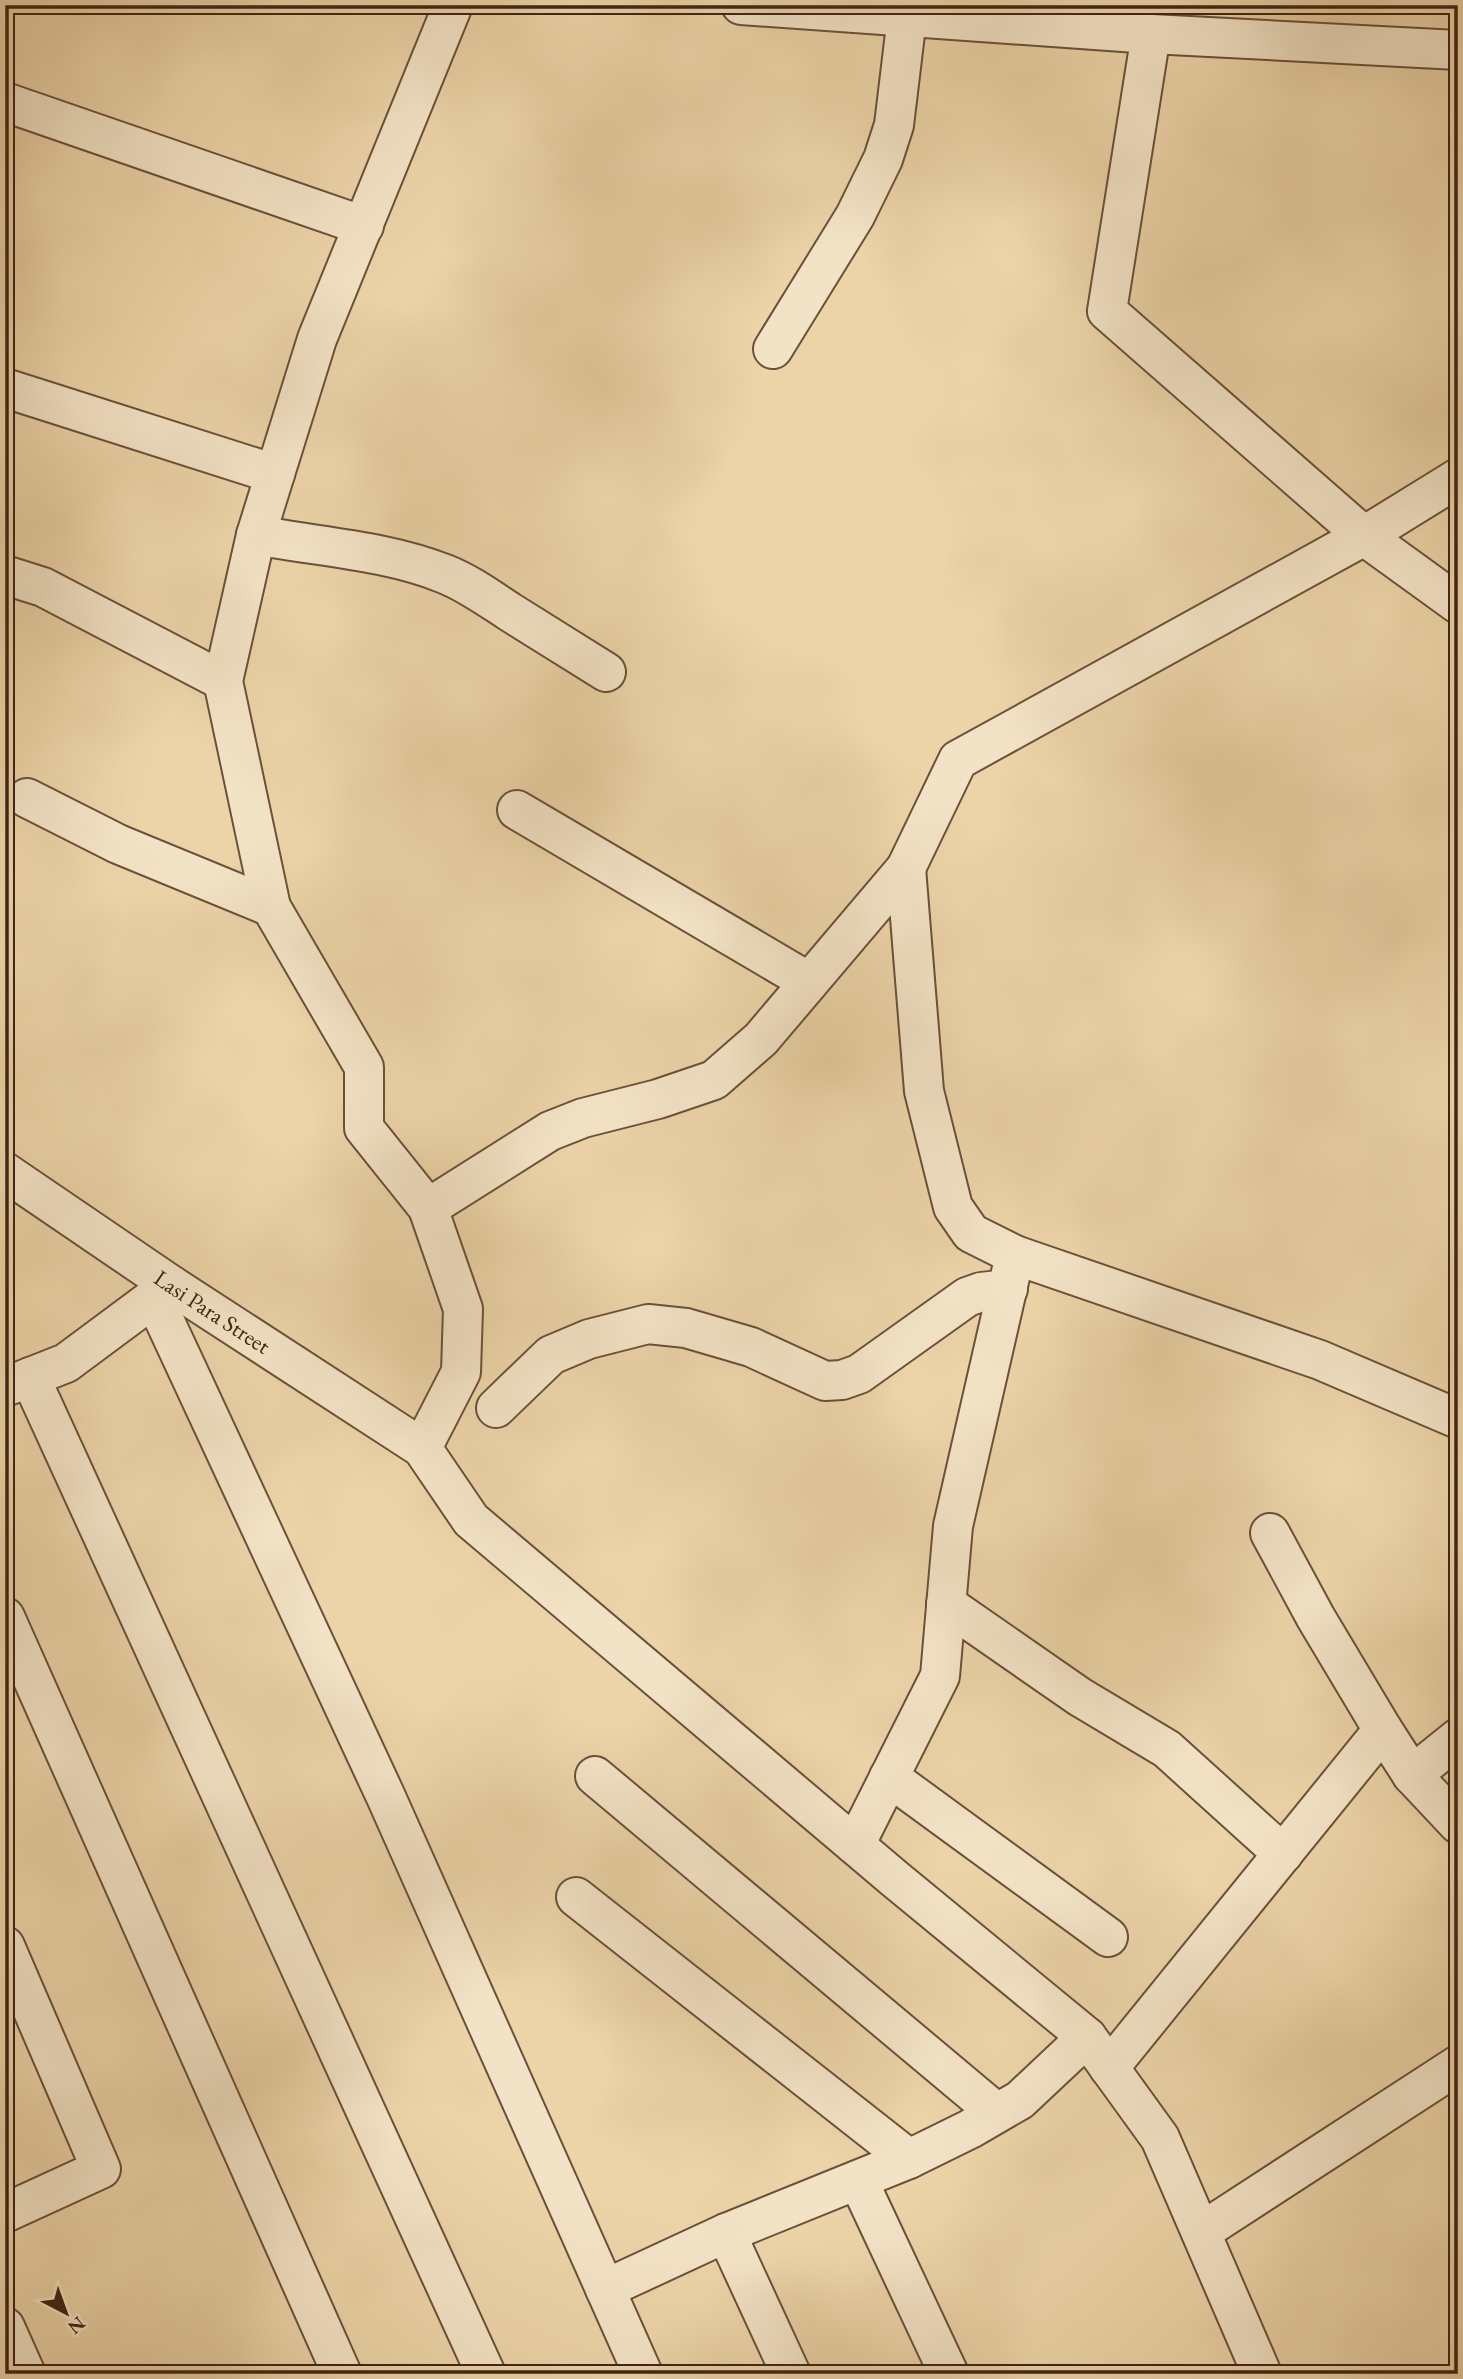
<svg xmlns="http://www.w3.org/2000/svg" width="1463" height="2379" viewBox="0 0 1463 2379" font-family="'EB Garamond',serif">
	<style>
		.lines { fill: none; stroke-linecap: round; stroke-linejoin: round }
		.minor-casing { stroke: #6a513a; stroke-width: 42 }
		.minor { stroke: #f3e3c6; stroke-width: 38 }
		.labels { text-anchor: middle; stroke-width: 7; stroke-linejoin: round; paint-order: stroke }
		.street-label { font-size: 23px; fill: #3f2515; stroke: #f3e3c6 }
	</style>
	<rect width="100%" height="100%" fill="#ecd4a8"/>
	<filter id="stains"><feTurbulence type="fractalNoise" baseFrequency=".00286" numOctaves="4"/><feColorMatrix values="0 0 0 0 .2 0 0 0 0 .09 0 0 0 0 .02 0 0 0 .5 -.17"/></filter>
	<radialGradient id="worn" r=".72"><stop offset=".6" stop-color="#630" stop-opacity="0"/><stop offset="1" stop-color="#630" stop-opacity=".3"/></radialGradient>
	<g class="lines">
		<g class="minor-casing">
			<g id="minor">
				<polyline points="741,5 1151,34 1458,50"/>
				<polyline points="1151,34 1107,311 1364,536 1458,604"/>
				<polyline points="5,102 364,226"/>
				<polyline points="773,349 855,216 883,159 894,125 907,17"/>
				<polyline points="5,388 275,474"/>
				<path d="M256,535c63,12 129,15 189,39 23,9 45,25 65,38 32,20 64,40 96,60"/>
				<polyline points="5,575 43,587 223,681"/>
				<polyline points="27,798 118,844 271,907 364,1067 364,1128 428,1208 463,1309 461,1372 422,1448"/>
				<polyline points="517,810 809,982"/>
				<polyline points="906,868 924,1091 953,1207 971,1233 1015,1255 1320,1360 1458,1419"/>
				<polyline points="271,907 223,681 256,535 317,339 453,5"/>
				<path id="s1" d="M5,1172l166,113 251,163 49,72 424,359 192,158 73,101 102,236"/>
				<polyline points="428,1208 550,1131 583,1118 658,1099 714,1080 761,1039 906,868 958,760 1364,536 1458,478"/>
				<polyline points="154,1298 386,1797 643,2374"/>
				<polyline points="30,1377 486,2374"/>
				<polyline points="5,1387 66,1363 171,1285"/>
				<polyline points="496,1408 551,1355 589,1339 648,1324 686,1328 751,1347 825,1381 842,1380 859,1374 967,1297 981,1292 1008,1289"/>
				<polyline points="1270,1533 1316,1618 1383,1730 1412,1775 1458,1824"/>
				<polyline points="946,1604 1080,1697 1167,1749 1283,1854"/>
				<polyline points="5,1617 342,2374"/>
				<polyline points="1412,1775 1458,1738"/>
				<polyline points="595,1776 997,2113"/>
				<polyline points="889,1777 1108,1937"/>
				<polyline points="855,1845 940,1676 953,1526 1015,1255"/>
				<polyline points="576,1897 909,2159"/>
				<polyline points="5,1946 101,2169 5,2213"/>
				<polyline points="1109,2068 1383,1730"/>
				<polyline points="858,2180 949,2374"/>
				<polyline points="1201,2232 1458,2065"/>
				<polyline points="726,2233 791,2374"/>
				<polyline points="605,2289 726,2233 909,2159 970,2129 1020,2100 1087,2037"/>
				<polyline points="5,2327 26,2374"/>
			</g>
		</g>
		<use href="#minor" class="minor"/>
	</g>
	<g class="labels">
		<g class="street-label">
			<text dy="8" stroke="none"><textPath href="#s1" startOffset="250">Lasi Para Street</textPath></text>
		</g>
	</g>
	<rect width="1463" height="2379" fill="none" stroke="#ecd4a8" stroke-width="28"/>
	<rect x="7" y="7" width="1449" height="2365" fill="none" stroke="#3f2515" stroke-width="3.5"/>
	<rect x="14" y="14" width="1435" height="2351" fill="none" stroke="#3f2515" stroke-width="2"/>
	<g transform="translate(66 2313) rotate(139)" stroke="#f3e3c6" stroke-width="5" paint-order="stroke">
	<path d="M0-5L12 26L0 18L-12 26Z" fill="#3f2515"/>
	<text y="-10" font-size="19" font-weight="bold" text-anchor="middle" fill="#3f2515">N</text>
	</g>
	<rect width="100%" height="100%" filter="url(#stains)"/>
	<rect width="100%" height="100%" fill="url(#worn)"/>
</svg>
